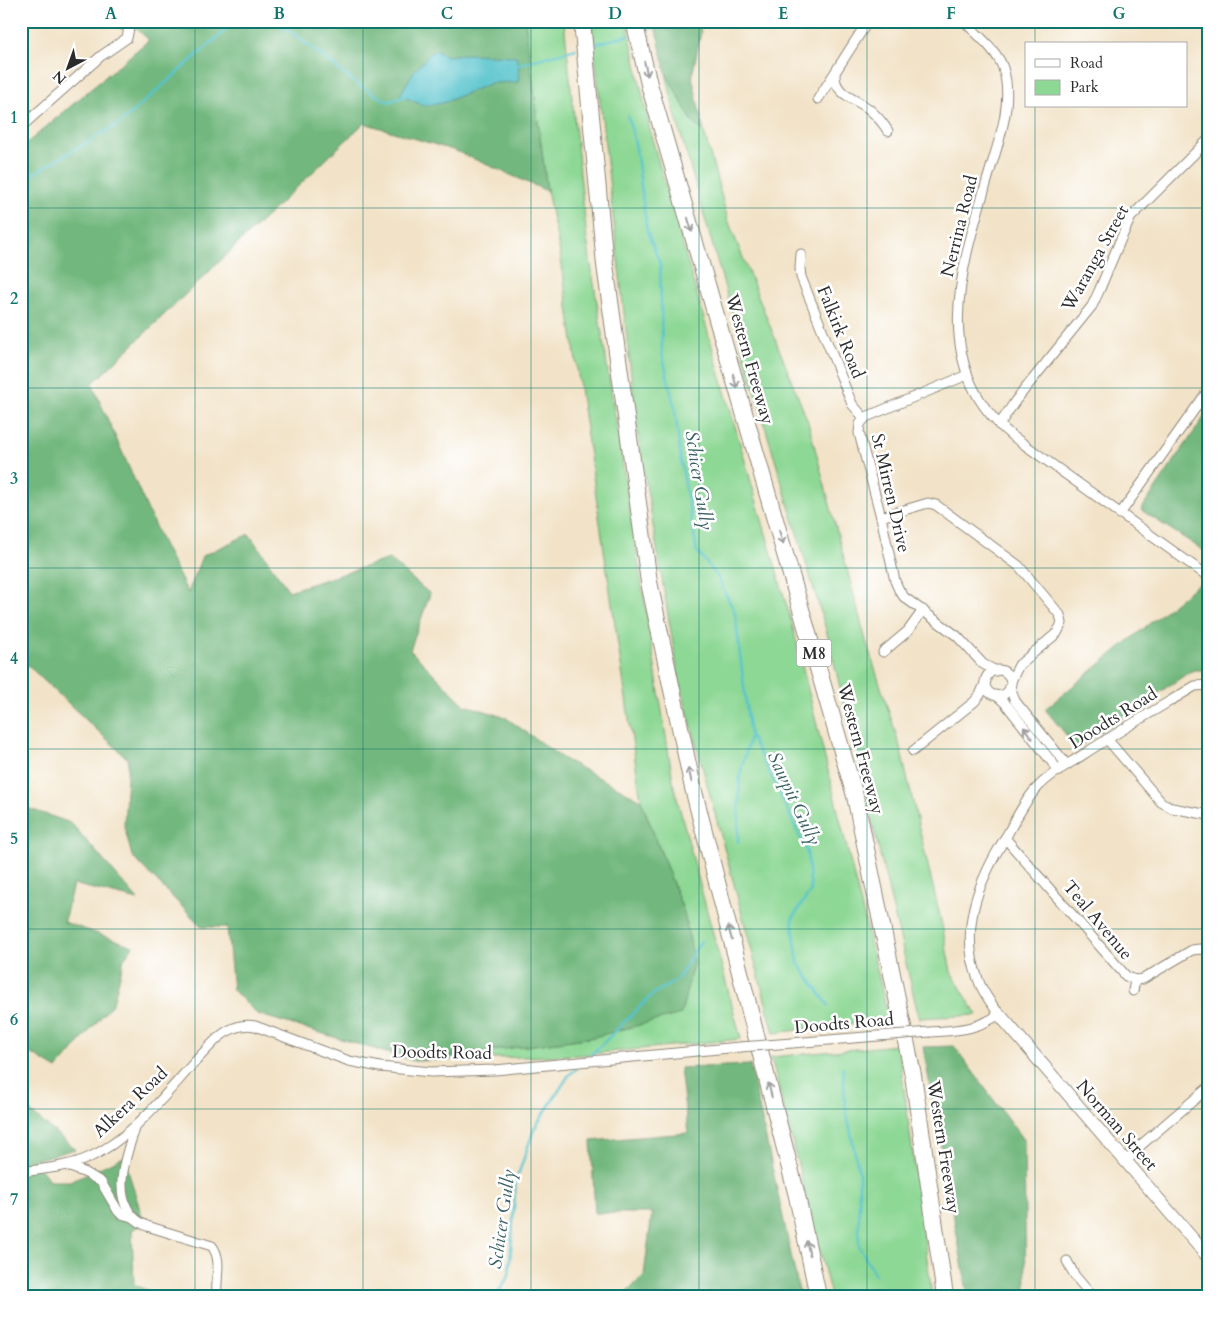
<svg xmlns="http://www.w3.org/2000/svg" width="1230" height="1317" viewBox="0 0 1230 1317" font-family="Cardo,serif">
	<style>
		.green { fill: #8ed895; stroke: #5c8260 }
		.forest { fill: #72b87e; stroke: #4e7254 }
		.water { fill: #56c3cc; stroke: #40777c }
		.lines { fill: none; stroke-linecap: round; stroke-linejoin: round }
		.stream { stroke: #56c3cc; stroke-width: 2.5 }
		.street-casing { stroke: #8e877a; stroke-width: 11 }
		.secondary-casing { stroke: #8e877a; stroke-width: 14 }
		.highway-casing { stroke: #8e877a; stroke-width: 18 }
		.street { stroke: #fff; stroke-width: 9 }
		.secondary { stroke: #fff; stroke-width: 12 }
		.highway { stroke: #fff; stroke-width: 16 }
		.street-bridge-casing { stroke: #8e877a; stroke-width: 11; stroke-linecap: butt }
		.street-bridge { stroke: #fff; stroke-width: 9 }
		.oneway { stroke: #a0a0a0 }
		.grid { fill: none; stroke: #0f766e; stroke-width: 1; stroke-opacity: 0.55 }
		.labels { text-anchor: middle; stroke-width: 5; stroke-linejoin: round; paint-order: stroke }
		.shield { fill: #fff; stroke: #6b6b6b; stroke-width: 1 }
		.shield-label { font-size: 16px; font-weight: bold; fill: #2b2b2b }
		.street-label { font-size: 18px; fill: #2b2b2b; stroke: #fff }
		.water-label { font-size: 19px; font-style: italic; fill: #3a6063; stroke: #fff }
		.neatline { fill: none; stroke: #0f766e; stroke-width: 2 }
		.grid-label { font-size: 16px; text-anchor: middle; font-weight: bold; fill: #0f766e }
	</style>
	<rect width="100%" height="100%" fill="#fff"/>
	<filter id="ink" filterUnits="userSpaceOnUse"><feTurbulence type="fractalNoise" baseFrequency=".02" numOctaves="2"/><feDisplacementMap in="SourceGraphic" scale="10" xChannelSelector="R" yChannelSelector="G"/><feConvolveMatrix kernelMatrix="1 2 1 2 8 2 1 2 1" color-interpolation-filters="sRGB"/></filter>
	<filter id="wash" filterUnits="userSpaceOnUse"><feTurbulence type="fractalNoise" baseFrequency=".0096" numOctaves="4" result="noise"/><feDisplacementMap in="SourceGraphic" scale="20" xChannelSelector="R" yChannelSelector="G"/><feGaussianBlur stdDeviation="1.12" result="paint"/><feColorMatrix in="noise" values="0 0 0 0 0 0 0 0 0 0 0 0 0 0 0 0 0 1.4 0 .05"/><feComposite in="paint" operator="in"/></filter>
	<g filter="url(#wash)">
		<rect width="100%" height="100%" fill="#f2e3c8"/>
		<g class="green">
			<polygon points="525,21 564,21 587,240 674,787 741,1039 580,1055 414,1061 594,1037 684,913 641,800 560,253 547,191"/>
			<polygon points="591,21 627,21 651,135 792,624 889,1019 774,1033 679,680 638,436"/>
			<polygon points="666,73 693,123 704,132 728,220 808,422 866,641 899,743 942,925 951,972 977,1015 919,1018 827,633 755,393 675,114"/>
			<polygon points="898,1045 932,1296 831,1296 771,1057"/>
		</g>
		<g class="forest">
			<polygon points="128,21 525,21 547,191 456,151 364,123 92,384 162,542 188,593 202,556 249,534 289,591 389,559 430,594 410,650 465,705 505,717 562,758 641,800 684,913 694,960 681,1014 594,1037 414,1061 257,1014 233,990 227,927 202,927 132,856 124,826 128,759 21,659 21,148 149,40"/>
			<polygon points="654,21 697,21 701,32 692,76 704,132 693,123 666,73"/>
			<polygon points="1209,410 1209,554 1141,510"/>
			<polygon points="1198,584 1209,590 1209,670 1194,670 1188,673 1077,748 1045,709"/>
			<polygon points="21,806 71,823 138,900 73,884 64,922 133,946 124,959 113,1003 57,1069 27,1051 21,1055"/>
			<polygon points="954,1046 1024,1141 1026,1296 968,1296 923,1047"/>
			<polygon points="750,1065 800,1296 623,1296 644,1275 652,1213 595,1213 591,1141 688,1133 680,1068"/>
			<polygon points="21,1104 75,1149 34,1160 50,1181 70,1181 124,1157 144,1223 132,1230 134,1285 163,1296 21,1296"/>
		</g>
		<polygon class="water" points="434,50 447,56 466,54 516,56 519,67 518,82 491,83 443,103 425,106 400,95 414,71"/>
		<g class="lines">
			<g class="stream">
				<polyline points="275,21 298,37 354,82 388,102 406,96"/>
				<polyline points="645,30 677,21"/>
				<polyline points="592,45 629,35"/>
				<polyline points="516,65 576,49"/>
				<polyline points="628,116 636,148 647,231 660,264 662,353 675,409 681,462 697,551 717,576 735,613 750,737 740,774 738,842"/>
				<polyline points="21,181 120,123 236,21"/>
				<polyline points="751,737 776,785 807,852 811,890 792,919 798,963 829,1006"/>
				<polyline points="591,1055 653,994 677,980 701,941"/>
				<polyline points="843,1067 845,1105 859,1173 859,1246 875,1275"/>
				<polyline points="496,1296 509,1275 516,1181 534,1129 569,1075 576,1069"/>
			</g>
		</g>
	</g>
	<g filter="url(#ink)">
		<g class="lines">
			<g class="street-casing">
				<g id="street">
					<path d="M964,21c13,14 33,29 39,47 10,31 -2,67 -11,96 -27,92 -68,199 19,271l198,142"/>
					<path d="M835,74c-1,21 20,24 34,35 8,7 14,14 19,22"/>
					<polyline points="818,99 868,21"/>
					<polyline points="21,127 101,56 127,38 129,28 115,21"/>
					<polyline points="801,254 800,269 801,277 852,404 864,418"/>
					<polyline points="967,375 866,417 860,424 859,433 881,517 895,581 899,590 904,597 957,636 983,664 996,671"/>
					<polyline points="999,425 1016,400 1092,306 1099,291 1120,241 1131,217 1209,139"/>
					<polyline points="1120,514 1209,389"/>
					<polyline points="881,517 928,503 936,505 1019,566 1060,615 1062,623 1057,633 1019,665 1011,681"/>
					<polyline points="883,652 908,631 923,610"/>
					<circle cx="998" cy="683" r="13"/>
					<polyline points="1010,686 1015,701 1067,765"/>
					<polyline points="996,695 1005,703 1059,771"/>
					<polyline points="1107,739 1161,802 1172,808 1209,815"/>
					<polyline points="913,751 974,702 980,695 986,681"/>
					<polyline points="1005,838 1126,976 1135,980 1143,979 1192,950 1200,949 1209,950"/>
					<polyline points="1133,991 1135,980"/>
					<path d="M931,1032c25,-2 47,-2 68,-18 -8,-11 -17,-22 -21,-35 -20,-52 2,-101 29,-144 9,-16 18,-35 31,-48 12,-13 29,-22 43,-31 38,-25 76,-47 114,-70l14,-1"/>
					<polyline points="792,1043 878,1036"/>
					<path d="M136,1126c-12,32 -29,83 11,100l65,20c11,14 3,33 5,50"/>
					<polyline points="1126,1162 1141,1145 1209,1087"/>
					<polyline points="65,1165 86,1173 101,1182 118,1211 121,1214 132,1217"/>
					<path d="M21,1172c23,-3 46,-5 67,-14 54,-24 89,-82 131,-121 11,-9 22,-14 36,-11l94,35 31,6 51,5 64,-2 245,-23"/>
					<polyline points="1067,1261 1075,1276 1092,1296"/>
				</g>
			</g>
			<g class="secondary-casing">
				<polyline id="secondary" points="999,1014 1209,1258"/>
			</g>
			<g class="highway-casing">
				<g id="highway">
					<polyline points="582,21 605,265 649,582 693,788 797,1196 818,1296"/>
					<polyline points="634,21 649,84 855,796 913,1075 945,1296"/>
				</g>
			</g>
			<use href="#street" class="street"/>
			<use href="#secondary" class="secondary"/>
			<use href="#highway" class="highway"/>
			<g class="street-bridge-casing">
				<g id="street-bridge">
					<polyline points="878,1036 931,1032"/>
					<polyline points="740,1047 792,1043"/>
				</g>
			</g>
			<use href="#street-bridge" class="street-bridge"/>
		</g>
		<defs><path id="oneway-shaft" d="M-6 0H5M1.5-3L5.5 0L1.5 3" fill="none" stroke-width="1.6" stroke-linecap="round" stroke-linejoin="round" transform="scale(1.25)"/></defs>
		<g class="oneway">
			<use href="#oneway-shaft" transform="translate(646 69) rotate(77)"/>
			<use href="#oneway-shaft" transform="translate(690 225) rotate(74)"/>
			<use href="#oneway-shaft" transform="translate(735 381) rotate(74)"/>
			<use href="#oneway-shaft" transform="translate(781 537) rotate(74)"/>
			<use href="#oneway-shaft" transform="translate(1028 733) rotate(-128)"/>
			<use href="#oneway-shaft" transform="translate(690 775) rotate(-102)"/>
			<use href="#oneway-shaft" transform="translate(730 933) rotate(-105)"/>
			<use href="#oneway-shaft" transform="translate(770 1090) rotate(-104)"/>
			<use href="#oneway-shaft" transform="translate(808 1248) rotate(-102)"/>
		</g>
	</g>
	<path class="grid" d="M195,21v1275M363,21v1275M531,21v1275M699,21v1275M867,21v1275M1035,21v23M1035,106v1190M21,208h1188M21,388h1188M21,568h1188M21,749h1188M21,929h1188M21,1109h1188"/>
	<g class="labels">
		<rect class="shield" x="796.5" y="639.5" width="35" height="27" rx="4"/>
		<g class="shield-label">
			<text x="814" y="659">M8</text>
		</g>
		<g class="street-label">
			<text transform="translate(959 226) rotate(-76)" y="6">Nerrina Road</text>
			<text transform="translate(1095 258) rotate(-61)" y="6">Waranga Street</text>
			<text transform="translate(841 332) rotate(68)" y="6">Falkirk Road</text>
			<text transform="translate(750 359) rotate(74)" y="6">Western Freeway</text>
			<text transform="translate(891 493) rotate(77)" y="6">St Mirren Drive</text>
			<text transform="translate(1113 718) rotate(-32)" y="6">Doodts Road</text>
			<text transform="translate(861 749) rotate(75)" y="6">Western Freeway</text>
			<text transform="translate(1098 920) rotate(50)" y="6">Teal Avenue</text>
			<text transform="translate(844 1023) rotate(-5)" y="6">Doodts Road</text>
			<text transform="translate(442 1052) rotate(1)" y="6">Doodts Road</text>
			<text transform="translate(130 1102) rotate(-43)" y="6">Alkera Road</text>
			<text transform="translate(1117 1125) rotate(49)" y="6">Norman Street</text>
			<text transform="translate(944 1147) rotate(81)" y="6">Western Freeway</text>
		</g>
		<g class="water-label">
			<text transform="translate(700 480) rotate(81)" y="7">Schicer Gully</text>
			<text transform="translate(795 798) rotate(65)" y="7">Sawpit Gully</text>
			<text transform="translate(501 1219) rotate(-82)" y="7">Schicer Gully</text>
		</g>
	</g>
	<rect width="1230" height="1317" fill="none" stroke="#fff" stroke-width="55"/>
	<rect x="1025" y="42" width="162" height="65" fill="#ffffff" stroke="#aaaaaa"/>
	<rect x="1035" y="59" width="25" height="8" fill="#ffffff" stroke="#aaaaaa"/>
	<text x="1070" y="68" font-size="15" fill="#2b2b2b">Road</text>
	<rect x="1035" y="80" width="25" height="15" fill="#8ed895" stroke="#aaaaaa"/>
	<text x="1070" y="92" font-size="15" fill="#2b2b2b">Park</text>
	<g transform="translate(68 68) rotate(221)" stroke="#ffffff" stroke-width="4" paint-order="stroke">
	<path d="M0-4L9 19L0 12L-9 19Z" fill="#2b2b2b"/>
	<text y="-8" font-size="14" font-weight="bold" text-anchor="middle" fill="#2b2b2b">N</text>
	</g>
	<rect x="28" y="28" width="1174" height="1262" class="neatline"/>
	<g class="grid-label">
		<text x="111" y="19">A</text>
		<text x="279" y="19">B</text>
		<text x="447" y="19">C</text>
		<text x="615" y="19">D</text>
		<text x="783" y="19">E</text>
		<text x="951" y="19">F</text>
		<text x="1119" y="19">G</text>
		<text x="14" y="123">1</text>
		<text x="14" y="304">2</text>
		<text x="14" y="484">3</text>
		<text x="14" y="664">4</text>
		<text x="14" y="844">5</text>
		<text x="14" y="1025">6</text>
		<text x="14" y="1205">7</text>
	</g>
</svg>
